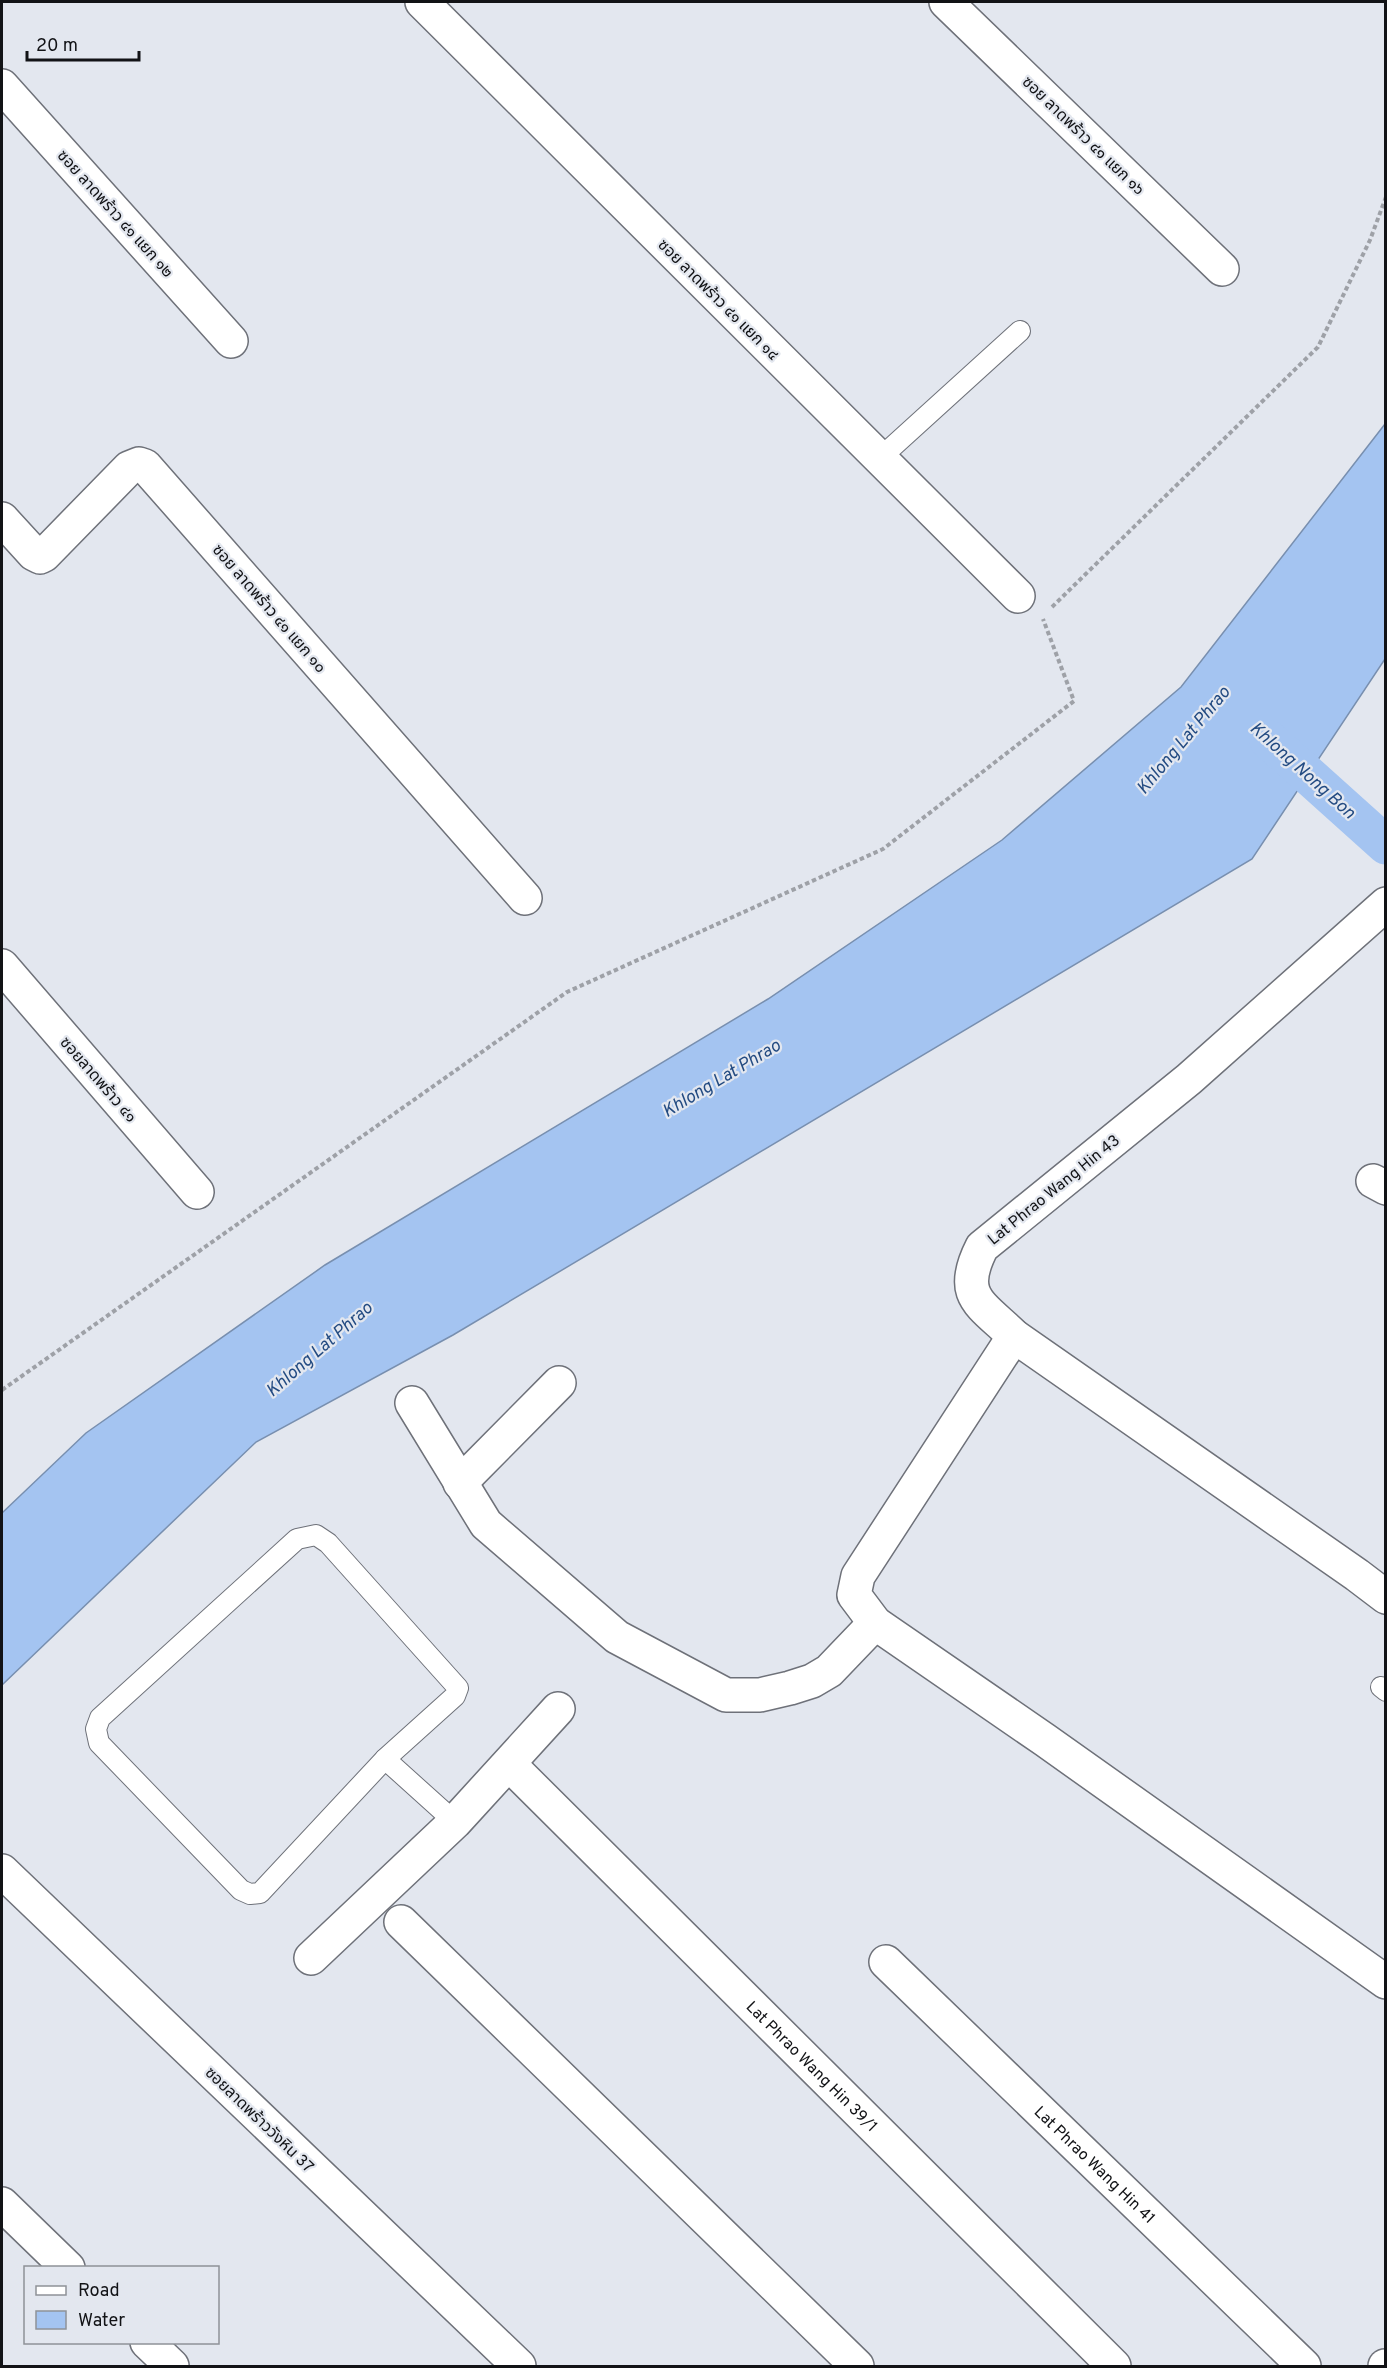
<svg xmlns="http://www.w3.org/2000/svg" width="1387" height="2368" viewBox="0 0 1387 2368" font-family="Overpass,'Noto Sans Thai',sans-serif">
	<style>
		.water { fill: #a4c4f1; stroke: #788faf; stroke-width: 1.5 }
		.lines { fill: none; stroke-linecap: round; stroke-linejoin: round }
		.canal { stroke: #a4c4f1; stroke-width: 39 }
		.lane-casing { stroke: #6e7179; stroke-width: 22 }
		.street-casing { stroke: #6e7179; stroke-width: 36 }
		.secondary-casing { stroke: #6e7179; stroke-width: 36 }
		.path { stroke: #9ea1a7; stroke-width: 4; stroke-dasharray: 4.5 3; stroke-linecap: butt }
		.lane { stroke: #fff; stroke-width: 20 }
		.street { stroke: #fff; stroke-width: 33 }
		.secondary { stroke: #fff; stroke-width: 33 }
		.labels { text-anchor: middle; stroke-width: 4.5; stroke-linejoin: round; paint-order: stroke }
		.street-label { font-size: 16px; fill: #121316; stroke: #e3e7ef }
		.water-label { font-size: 18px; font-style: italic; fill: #234b82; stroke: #e3e7ef }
	</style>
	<rect width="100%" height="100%" fill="#e3e7ef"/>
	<polygon class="water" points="1385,424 1385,659 1252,859 453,1335 256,1442 2,1685 2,1513 86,1433 325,1265 768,999 1002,840 1181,687"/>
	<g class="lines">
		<polyline class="canal" points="1269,740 1386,845"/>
		<g class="lane-casing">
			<g id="lane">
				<polyline points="879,459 1020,331"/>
				<polygon points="316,1535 328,1543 458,1688 455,1696 385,1759 260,1893 250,1894 241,1890 99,1743 96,1729 100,1718 297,1539"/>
				<polyline points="1381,1687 1386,1691"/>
				<polyline points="385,1759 455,1822"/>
			</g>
		</g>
		<g class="street-casing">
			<g id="street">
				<polyline points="422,2 1018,596"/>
				<polyline points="946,2 1222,269"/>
				<polyline points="2,86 231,341"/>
				<polyline points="2,519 34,554 40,557 44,555 129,468 139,464 145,466 525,898"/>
				<path d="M1386,904l-197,175 -207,168c-25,49 -2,56 32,89l343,239 29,22"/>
				<polyline points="2,966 197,1192"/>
				<polyline points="1373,1181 1386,1188"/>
				<polyline points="1014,1336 858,1576 854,1595 875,1623 1045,1740 1386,1982"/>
				<polyline points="412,1403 486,1524 617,1637 726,1695 760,1695 790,1688 812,1681 829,1671 875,1623"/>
				<polyline points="460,1483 559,1383"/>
				<path id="s1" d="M509,1764l605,602"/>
				<polyline points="2,1871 519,2366"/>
				<polyline points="401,1922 857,2366"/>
				<polyline points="311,1958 455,1822 558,1709"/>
				<path id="s2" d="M886,1962l418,404"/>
				<polyline points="2,2204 68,2268"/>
				<polyline points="147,2342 172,2366"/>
			</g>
		</g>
		<g class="secondary-casing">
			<polyline id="secondary" points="1385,2366 1386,2366"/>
		</g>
		<g class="path">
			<polyline points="1052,607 1318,347 1370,240 1386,197"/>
			<polyline points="2,1390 567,992 883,849 1074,701 1043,619"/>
		</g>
		<use href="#lane" class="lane"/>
		<use href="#street" class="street"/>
		<use href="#secondary" class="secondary"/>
	</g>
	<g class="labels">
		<g class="street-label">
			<text transform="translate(1084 135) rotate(44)" y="6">ซอย ลาดพร้าว ๔๑ แยก ๑๖</text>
			<text transform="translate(116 213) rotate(48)" y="6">ซอย ลาดพร้าว ๔๑ แยก ๑๒</text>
			<text transform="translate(719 299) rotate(45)" y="6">ซอย ลาดพร้าว ๔๑ แยก ๑๔</text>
			<text transform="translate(270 608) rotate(49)" y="6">ซอย ลาดพร้าว ๔๑ แยก ๑๐</text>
			<text transform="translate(99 1079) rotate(49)" y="6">ซอยลาดพร้าว ๔๑</text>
			<text transform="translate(1053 1189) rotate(-39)" y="6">Lat Phrao Wang Hin 43</text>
			<text dy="6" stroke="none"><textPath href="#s1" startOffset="428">Lat Phrao Wang Hin 39/1</textPath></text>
			<text transform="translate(260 2119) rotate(44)" y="6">ซอยลาดพร้าววังหิน 37</text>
			<text dy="6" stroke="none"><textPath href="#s2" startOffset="291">Lat Phrao Wang Hin 41</textPath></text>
		</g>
		<g class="water-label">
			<text transform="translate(1183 740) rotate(-50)" y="6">Khlong Lat Phrao</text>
			<text transform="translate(1303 770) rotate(42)" y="6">Khlong Nong Bon</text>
			<text transform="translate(721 1078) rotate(-31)" y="6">Khlong Lat Phrao</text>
			<text transform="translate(319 1349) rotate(-41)" y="6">Khlong Lat Phrao</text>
		</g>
	</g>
	<rect width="1387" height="2368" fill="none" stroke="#121316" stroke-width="6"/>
	<rect x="24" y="2266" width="195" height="78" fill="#e3e7ef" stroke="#8f9298" stroke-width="1.5"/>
	<rect x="36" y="2286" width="30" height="9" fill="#ffffff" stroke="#8f9298" stroke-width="1.5"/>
	<text x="78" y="2296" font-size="18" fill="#121316">Road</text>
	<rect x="36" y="2311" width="30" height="18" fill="#a4c4f1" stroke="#8f9298" stroke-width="1.5"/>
	<text x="78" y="2326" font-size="18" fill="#121316">Water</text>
	<path d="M27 51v9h112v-9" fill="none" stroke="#121316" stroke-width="3"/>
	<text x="36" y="51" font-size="18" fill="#121316" stroke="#e3e7ef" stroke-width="4.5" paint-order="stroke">20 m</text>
</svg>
